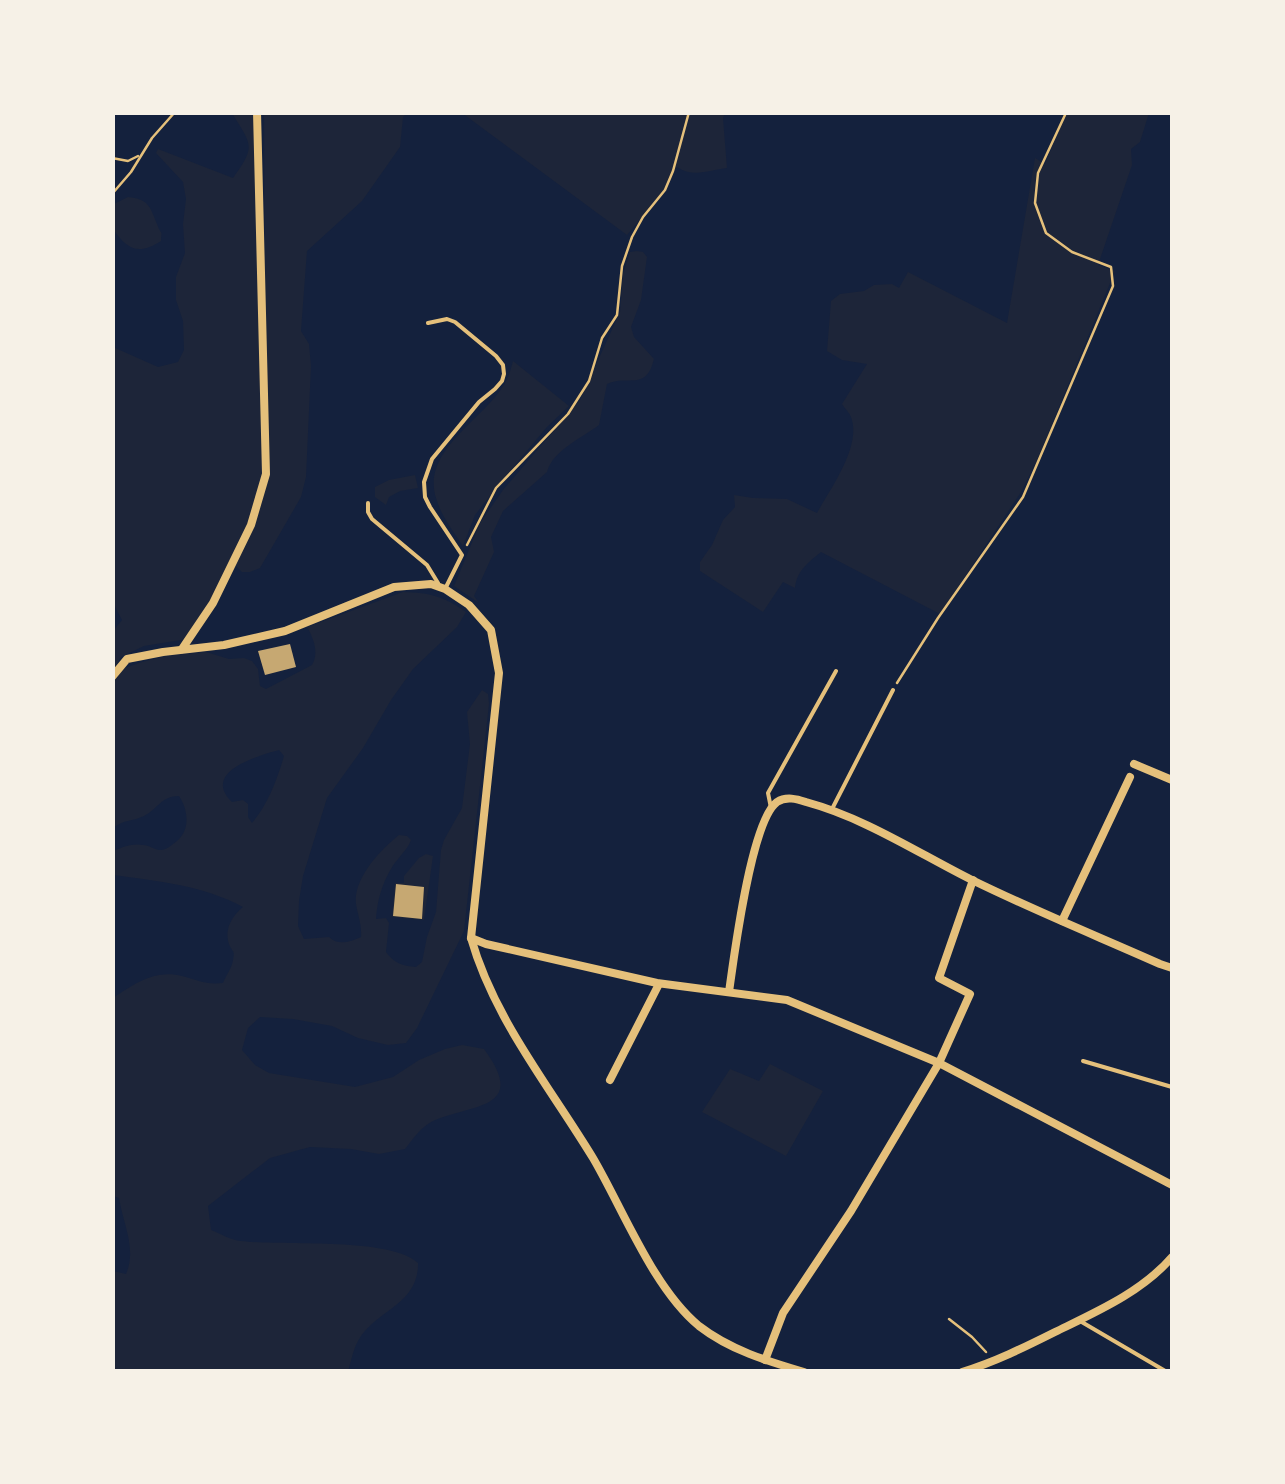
<svg xmlns="http://www.w3.org/2000/svg" width="1285" height="1484" viewBox="0 0 1285 1484" font-family="Karla,sans-serif">
	<style>
		.green { fill: #1d2539; fill-rule: evenodd }
		.building { fill: #c6a872 }
		.lines { fill: none; stroke-linecap: round; stroke-linejoin: round }
		.path { stroke: #e5c07b; stroke-width: 2.5 }
		.service { stroke: #e5c07b; stroke-width: 4 }
		.minor { stroke: #e5c07b; stroke-width: 8 }
	</style>
	<rect width="100%" height="100%" fill="#14213d"/>
	<g class="green">
		<path d="M232,113h22l12,358 -17,54 -37,78 -25,36 -43,7 -23,11 -8,14v-40l9,-11 -10,-19 1,-254 45,20 20,-5 6,-12 -1,-29 -7,-21v-23l9,-24 -2,-29 3,-25 -3,-17 -27,-29 2,-4 75,29c24,-33 18,-33 -1,-65z"/>
		<polygon points="264,113 407,113 403,117 400,147 362,201 307,251 301,331 309,344 311,366 306,477 301,497 260,568 250,572 242,572 235,565 269,475 265,367"/>
		<path d="M462,113h263l-2,5 4,50c-17,2 -34,10 -50,-1l-14,25 -36,43z"/>
		<path d="M1066,113h83l-9,29 -9,7 1,16 -34,100 17,6 -77,187 -17,34 -81,122 -119,-62c-13,11 -24,18 -26,36l-12,-6 -20,30 -63,-41v-9l12,-17 11,-25 12,-13 -1,-12 19,3 34,1 30,14c13,-24 45,-67 34,-96 -2,-5 -6,-8 -9,-13l25,-40 -25,-4 -15,-9 4,-50 9,-7 24,-3 10,-6 18,-1 7,4 9,-16 99,51 28,-165 10,6z"/>
		<path d="M128,197c21,2 22,10 29,27 5,14 5,3 4,17 -23,15 -34,8 -48,-12l1,-25z"/>
		<path d="M637,251l6,1 4,5 -6,43 -10,27 3,10 20,22c-8,33 -26,15 -47,25l-8,41c-17,13 -46,25 -52,47l-44,39 -12,26 3,15 -20,44 5,7 -25,-17 26,-63 23,-33 77,-90 40,-88 3,-38 7,-22z"/>
		<path d="M513,361l56,45 -22,21 -43,51 -29,37 -12,31c-10,-15 -22,-30 -27,-48 -15,-48 49,-79 69,-115 4,-6 6,-15 8,-22z"/>
		<polygon points="415,475 418,488 400,491 389,497 386,505 375,497 375,487 389,480"/>
		<path d="M403,592c28,1 40,4 63,20l-9,15 -44,42 -22,31 -28,48 -36,50 -24,78 -4,25 -1,25 6,13 25,-2c9,9 21,5 32,0 1,-12 -3,-21 -5,-33 -3,-25 24,-54 43,-69l8,1 4,4c-4,11 -14,18 -20,29 -9,15 -14,32 -15,50l10,-1 3,5 -3,29c8,11 16,14 30,15l6,-5 5,-25 9,-25 5,-62 3,-10 18,-32 8,-64 -3,-32 15,-22 6,4 1,10 -25,227 -47,97 -11,15 -18,2 -30,-7 -26,-12 -39,-7 -33,-2 -12,11 -6,22 13,15 14,8 86,14 38,-10 26,-17 26,-11 17,-4 22,4c45,61 -12,55 -51,72 -12,6 -20,18 -28,28l-26,5 -28,-5 -41,-2 -40,11 -62,48 3,24c10,4 20,10 30,11 42,5 149,-4 177,22 1,42 -43,47 -60,78 -5,9 -7,21 -10,30h-235v-100l13,3c11,-25 -3,-50 -7,-76l-6,-2v-198c21,-14 42,-29 69,-22 15,4 24,9 41,7 3,-8 9,-15 10,-23 2,-11 0,-6 -4,-16 -5,-15 3,-28 14,-37 -41,-22 -86,-26 -130,-32v-24c10,-4 19,-8 30,-6 6,0 10,4 16,5 6,0 9,-2 14,-6 18,-11 16,-33 6,-48 -18,0 -21,13 -35,20 -12,6 -20,3 -31,12v-144l9,-15 20,-7 24,-6 40,-4 23,7 15,-1 8,3 6,8 2,17 6,3 46,-24c7,-12 2,-26 -5,-38zM279,750l5,6c-7,24 -16,48 -32,67l-4,-6v-13l-5,-4 -11,2c-31,-30 25,-46 47,-52z"/>
		<polygon points="426,854 433,856 424,920 392,917 395,883 404,883 404,876 419,858"/>
		<polygon points="770,1064 823,1091 786,1156 702,1112 730,1069 759,1081"/>
	</g>
	<g class="building">
		<polygon points="290,644 296,667 265,675 258,651"/>
		<polygon points="396,884 424,887 422,919 393,916"/>
	</g>
	<g class="lines">
		<g class="path">
			<polyline points="112,158 128,161 138,156"/>
			<polyline points="112,194 131,172 152,138 175,112"/>
			<polyline points="467,545 496,488 568,414 589,381 602,338 617,315 622,266 632,237 643,217 665,190 673,171 689,112"/>
			<polyline points="897,683 938,618 1023,497 1113,286 1111,267 1072,252 1046,233 1035,203 1038,173 1065,115"/>
			<polyline points="949,1319 972,1337 986,1352"/>
		</g>
		<g class="service">
			<polyline points="428,323 447,319 455,322 496,356 503,365 504,374 502,381 495,389 479,402 432,459 424,482 425,497 430,507 462,555 445,589"/>
			<polyline points="368,503 368,512 372,519 427,565 438,583"/>
			<polyline points="771,808 768,793 836,671"/>
			<polyline points="831,811 893,690"/>
			<polyline points="1083,1061 1172,1087"/>
			<polyline points="1080,1321 1167,1372"/>
		</g>
		<g class="minor">
			<polyline points="182,649 213,603 251,525 266,474 257,112"/>
			<path d="M112,677l15,-18 36,-7 61,-7 61,-14 109,-44 37,-3 14,5 24,16 22,25 8,43 -28,265c23,81 79,149 122,220 30,51 60,130 106,168 31,24 68,35 105,46"/>
			<polyline points="1134,764 1172,780"/>
			<polyline points="1062,921 1130,777"/>
			<polyline points="471,938 486,944 657,983 787,1000 939,1063 1172,1185"/>
			<path d="M729,992c5,-35 22,-171 48,-190 9,-6 20,-3 29,0 59,16 112,51 166,78 61,30 125,56 188,84l12,4"/>
			<polyline points="610,1080 659,984"/>
			<polyline points="765,1360 783,1313 851,1211 939,1063 970,994 939,978 973,880"/>
			<path d="M962,1372c33,-10 63,-25 93,-40 41,-20 87,-40 117,-75"/>
		</g>
	</g>
	<rect width="1285" height="1484" fill="none" stroke="#f6f1e7" stroke-width="230"/>
</svg>
